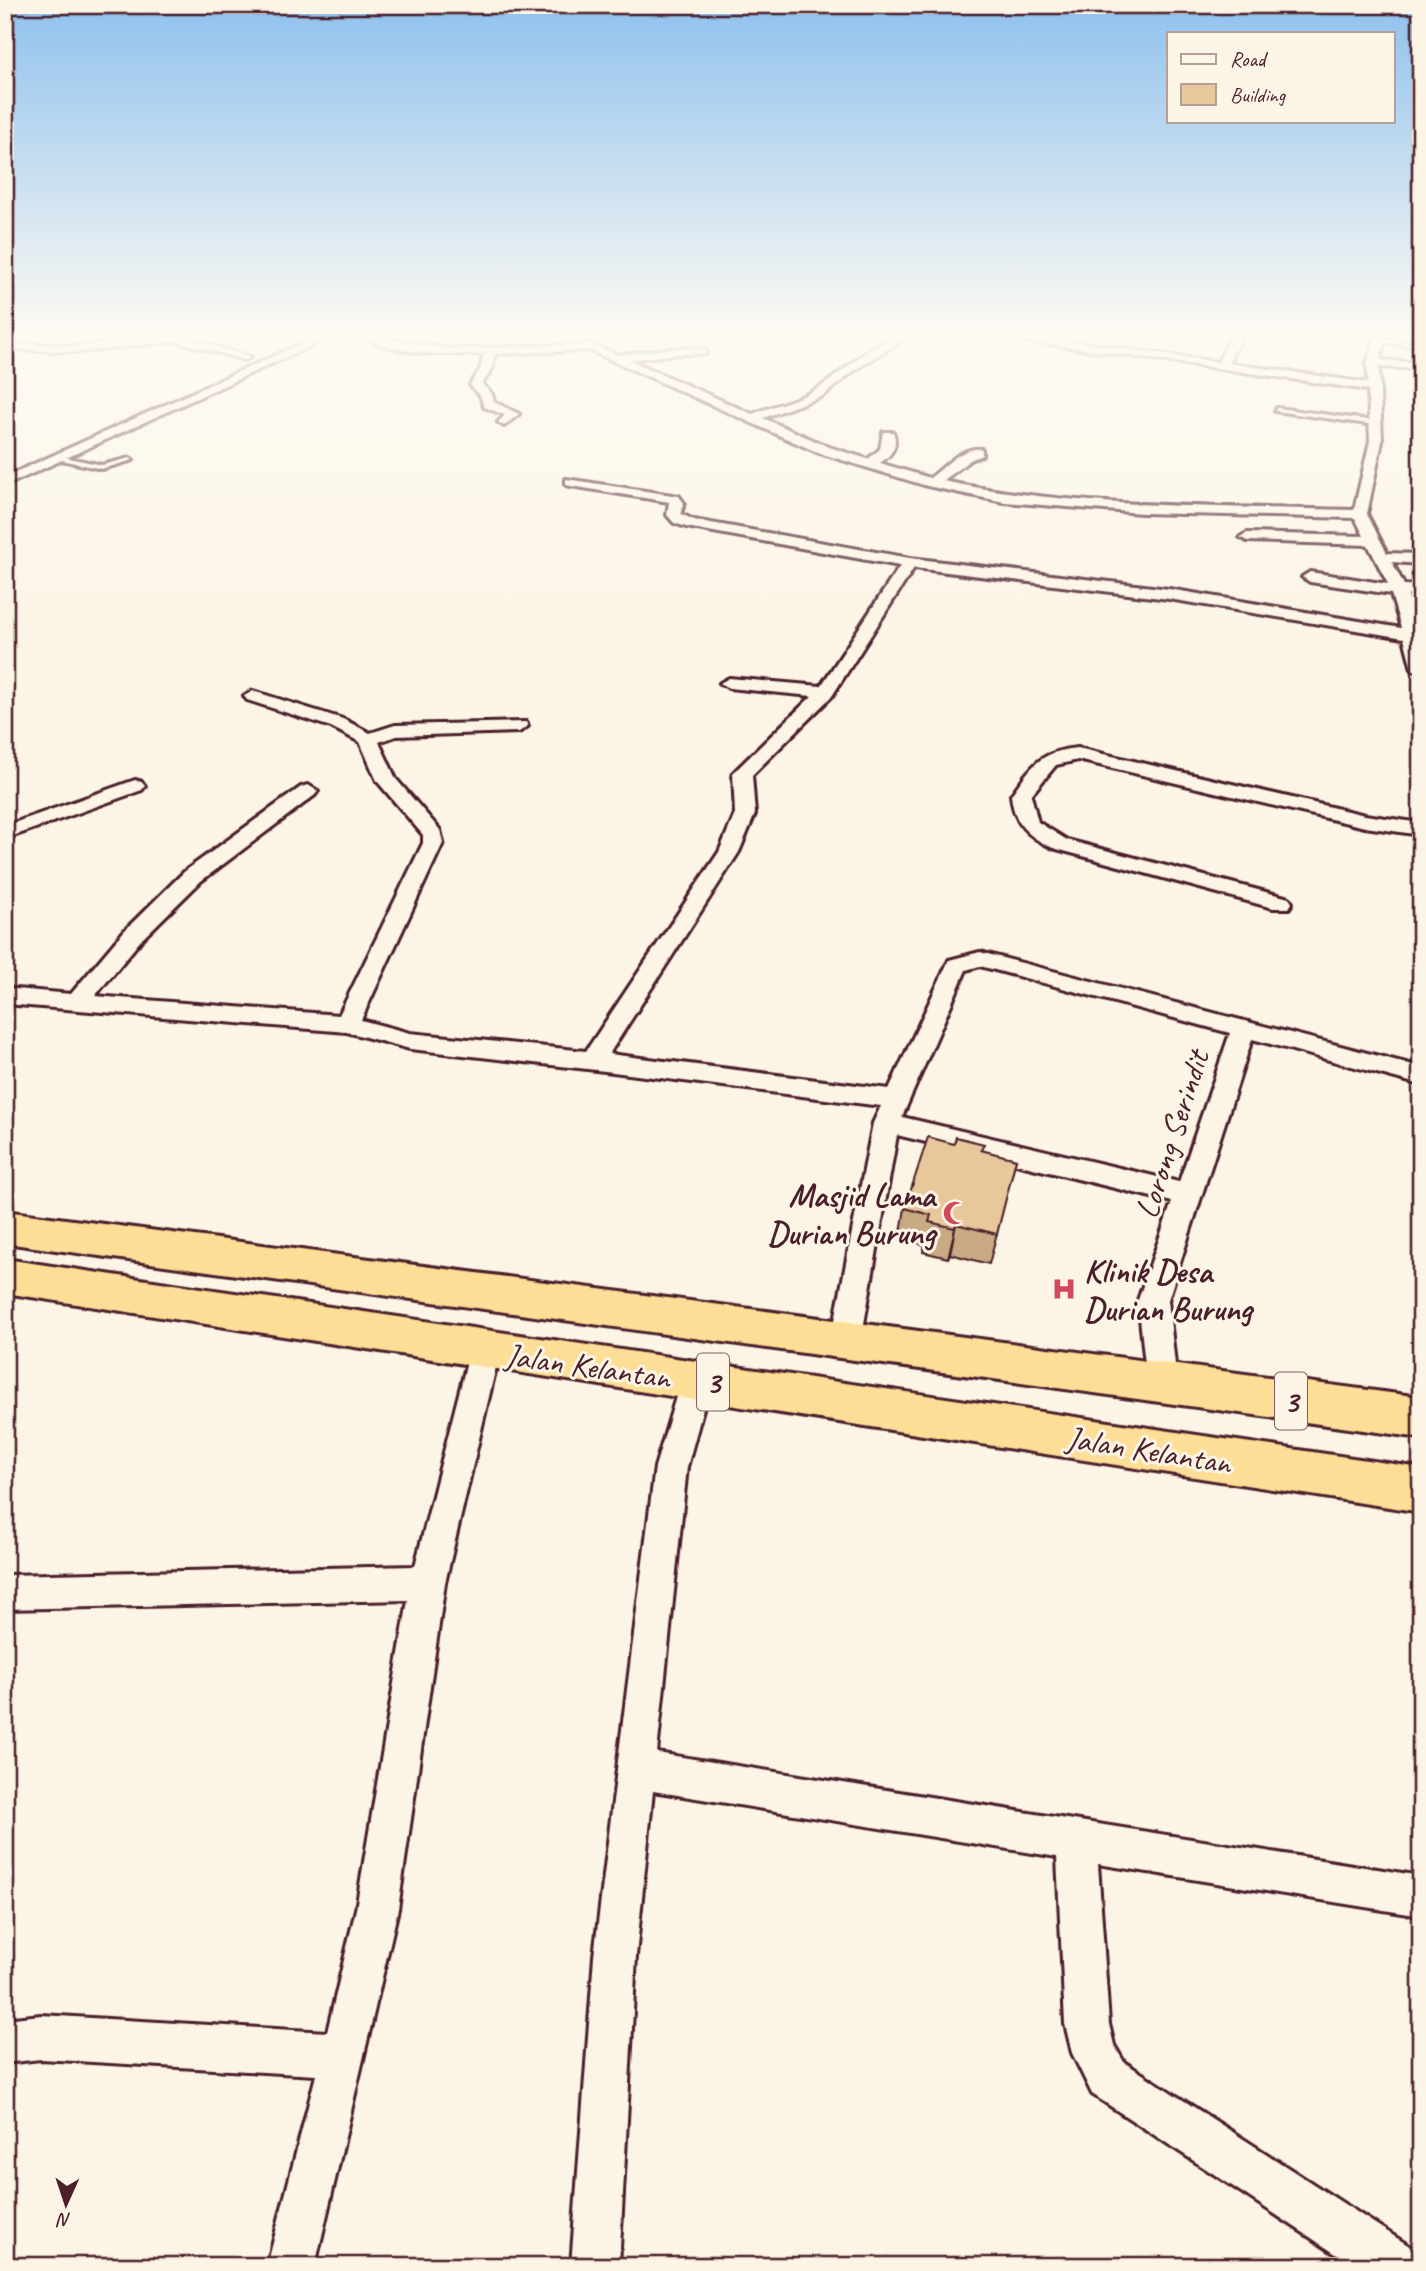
<svg xmlns="http://www.w3.org/2000/svg" width="1426" height="2271" viewBox="0 0 1426 2271" font-family="Caveat,sans-serif">
	<style>
		.lines { fill: none; stroke-linecap: round; stroke-linejoin: round }
		.service-casing { stroke: #4a1f2b; stroke-width: 6 }
		.minor-casing { stroke: #4a1f2b; stroke-width: 6 }
		.trunk-casing { stroke: #4a1f2b; stroke-width: 6 }
		.service { fill: #fcf5e5; fill-rule: evenodd }
		.minor { fill: #fcf5e5; fill-rule: evenodd }
		.trunk { fill: #fdde96; fill-rule: evenodd }
		.wall { fill: #c8ab84; stroke: #4a1f2b; stroke-width: 2 }
		.shaded-wall { fill: #a28b6c; stroke: #4a1f2b; stroke-width: 2 }
		.building { fill: #e8c79a; stroke: #4a1f2b; stroke-width: 2 }
		.labels { text-anchor: middle; stroke-width: 6; stroke-linejoin: round; paint-order: stroke }
		.shield { fill: #fcf5e5; stroke: #7f5f63; stroke-width: 2 }
		.shield-label { font-size: 32px; font-weight: bold; fill: #4a1f2b }
		.street-label { font-size: 33px; fill: #4a1f2b; stroke: #fcf5e5 }
		.poi-label { font-size: 33px; font-weight: bold; fill: #4a1f2b; stroke: #fcf5e5; text-anchor: end }
	</style>
	<rect width="100%" height="100%" fill="#fcf5e5"/>
	<filter id="ink" filterUnits="userSpaceOnUse"><feTurbulence type="fractalNoise" baseFrequency=".0143" numOctaves="2"/><feDisplacementMap in="SourceGraphic" scale="14" xChannelSelector="R" yChannelSelector="G"/><feConvolveMatrix kernelMatrix="1 2 1 2 8 2 1 2 1" color-interpolation-filters="sRGB"/></filter>
	<g filter="url(#ink)">
		<g class="lines">
			<g class="service-casing">
				<g id="service">
					<polygon points="1379,338 1421,343 1421,347 1377,341"/>
					<polygon points="1277,408 1375,421 1378,423 1375,425 1275,411"/>
					<polygon points="59,456 102,465 130,458 133,460 102,469 57,459"/>
				</g>
			</g>
			<g class="minor-casing">
				<g id="minor">
					<polygon points="164,336 181,336 251,357 245,360 176,341 79,352 5,349 5,343 79,346"/>
					<polygon points="318,336 332,336 5,486 5,477"/>
					<path d="M364,336h17l20,6 53,7 137,-5 27,11 58,-7 26,1 4,1v4h-30l-46,6 122,54c20,-8 44,-13 63,-24 30,-16 58,-54 94,-54l-54,34 -32,26 -60,22 66,29 39,12 12,-10 3,-17h10c6,14 -2,23 -13,31l50,15c15,-11 32,-32 52,-29v6l-12,5 -27,21c135,28 274,25 411,29l16,-69 -2,-51 -355,-51 -5,-3h29l181,26 13,-26h11l-14,27 140,20 -1,-20 9,-27h10l-6,24 41,3v6l-42,-2 3,74 -15,73 20,39 34,1v10l-29,-2 12,23 17,1v10l-13,-1 13,44v35l-9,-5 -8,-31 -235,-39 -255,-31 -82,128 -80,79 3,39 -16,38 -130,202 280,35 60,-129 31,-8 441,115v18l-169,-46 -84,261 9,83 -4,9 -11,4 -11,-4 -4,-9 -9,-83 34,-98 -275,-67 -36,206 -4,9 -11,4 -11,-4 -4,-9 42,-218 8,-17 -276,-35 -195,-22 -63,-17 -342,-28v-16l66,6 54,-64 60,-59 116,-84 7,-2 10,6 -3,4 -114,86 -60,59 -46,56 244,19 84,-172v-8l-46,-54 -17,-39 -29,-15 -84,-27 -3,-4 9,-5 90,28 27,14 25,-8 131,-3 2,4 -9,6 -123,4 -17,6 17,37 44,51 3,13 -82,177 49,13 176,18 133,-199 16,-38 -2,-41 79,-77 -83,-8 -9,-5 9,-5 92,8 79,-120 -214,-39 -12,-4 -7,-8 2,-13 -98,-16 -5,-1v-6l113,17 5,7 -3,11 13,6 216,38 259,31 232,39 -10,-34 -81,-12 -8,-5 8,-5 78,12 -20,-39 -121,-4 -7,-4 7,-4 117,3 -9,-18 -213,-5 -138,-11 -77,-16 -108,-33 -230,-103 -94,4 -3,15 -10,15 10,10 2,8 25,12 -15,12 -6,-4 7,-7 -21,-8 -4,-12 -10,-10 10,-16 4,-15c-32,1 -94,1 -120,-18zM980,966l250,67 -51,149 -277,-65 64,-147z"/>
					<path d="M1078,748l287,67 56,8v12l-56,-8 -287,-67 -22,5 -25,30 7,27 29,18 222,58 3,5 -3,5h-16l-220,-60c-26,-12 -39,-24 -42,-53 21,-29 29,-44 67,-47z"/>
					<polygon points="135,780 142,782 145,786 142,790 5,839 5,826"/>
					<polygon points="485,1337 496,1341 500,1350 445,1583 398,1909 315,2266 267,2266 316,2075 41,2059 5,2063 5,2019 41,2015 327,2032 356,1909 408,1600 5,1609 5,1575 415,1566 470,1350 474,1341"/>
					<polygon points="696,1367 707,1371 711,1380 687,1467 657,1753 1421,1876 1421,1916 1098,1864 1109,2024 1114,2045 1124,2062 1414,2249 1421,2266 1354,2266 1092,2094 1072,2053 1065,2024 1057,1857 653,1791 636,1956 619,2266 571,2266 594,1956 617,1769 655,1467 681,1380 685,1371"/>
				</g>
			</g>
			<g class="trunk-casing">
				<g id="trunk">
					<polygon points="5,1211 1421,1397 1421,1438 5,1243"/>
					<polygon points="5,1259 1421,1468 1421,1512 5,1293"/>
				</g>
			</g>
			<use href="#service" class="service"/>
			<use href="#minor" class="minor"/>
			<use href="#trunk" class="trunk"/>
		</g>
		<polygon class="wall" points="982,1151 1016,1159 989,1264 950,1254 948,1258 923,1252 925,1245 900,1238 905,1208"/>
		<polygon class="shaded-wall" points="956,1224 950,1254 948,1258 955,1228"/>
		<polygon class="building" points="928,1137 954,1144 956,1137 984,1144 981,1150 1016,1159 997,1234 956,1224 955,1228 929,1222 931,1215 905,1208"/>
	</g>
	<linearGradient id="sky" x2="0" y2="1"><stop stop-color="#8fc1ee"/><stop offset="0.51" stop-color="#fefaf3"/><stop offset="1" stop-color="#fefaf3" stop-opacity="0"/></linearGradient>
	<rect width="1426" height="654" fill="url(#sky)"/>
	<defs>
		<g id="mosque-bare" transform="scale(1.89)"><path d="M3.5-4.9A6 6 0 1 0 3.5 4.9A5 5 0 1 1 3.5-4.9Z" fill="#d1495b" stroke="#fcf5e5" stroke-width="2.5" paint-order="stroke"/></g>
		<g id="hospital-bare" transform="scale(1.89)"><path d="M-5-5h3v3.5h4V-5h3V5h-3V1.5h-4V5h-3Z" fill="#d1495b" stroke="#fcf5e5" stroke-width="2.5" paint-order="stroke"/></g>
	</defs>
	<g fill-rule="evenodd">
		<use href="#mosque-bare" x="955" y="1213"/>
		<use href="#hospital-bare" x="1064" y="1289"/>
	</g>
	<g class="labels">
		<g class="shield">
			<rect x="697" y="1353.5" width="32" height="57" rx="5"/>
			<rect x="1275" y="1372.5" width="32" height="57" rx="5"/>
		</g>
		<g class="shield-label">
			<text x="713" y="1393">3</text>
			<text x="1291" y="1412">3</text>
		</g>
		<g class="street-label">
			<text transform="translate(1171 1134) rotate(-72)" y="12">Lorong Serindit</text>
			<text transform="translate(588 1365) rotate(8)" y="12">Jalan Kelantan</text>
			<text transform="translate(1149 1449) rotate(9)" y="12">Jalan Kelantan</text>
		</g>
		<g class="poi-label">
			<text x="935" y="1206">Masjid Lama<tspan x="935" dy="38">Durian Burung</tspan></text>
			<text x="1084" y="1282" text-anchor="start">Klinik Desa<tspan x="1084" dy="38">Durian Burung</tspan></text>
		</g>
	</g>
	<rect width="1426" height="2271" fill="none" stroke="#fcf5e5" stroke-width="28"/>
	<rect x="14" y="14" width="1398" height="2243" fill="none" stroke="#4a1f2b" stroke-width="2.5" filter="url(#ink)"/>
	<rect x="1167" y="32" width="228" height="91" fill="#fcf5e5" stroke="#b59f9b" stroke-width="2"/>
	<rect x="1181" y="54" width="35" height="10" fill="#fcf5e5" stroke="#b59f9b" stroke-width="2"/>
	<text x="1230" y="66" font-size="21" fill="#4a1f2b">Road</text>
	<rect x="1181" y="84" width="35" height="21" fill="#e8c79a" stroke="#b59f9b" stroke-width="2"/>
	<text x="1230" y="102" font-size="21" fill="#4a1f2b">Building</text>
	<g transform="translate(66 2204) rotate(183)" stroke="#fcf5e5" stroke-width="5" paint-order="stroke">
	<path d="M0-5L12 26L0 18L-12 26Z" fill="#4a1f2b"/>
	<text y="-10" font-size="19" font-weight="bold" text-anchor="middle" fill="#4a1f2b">N</text>
	</g>
</svg>
